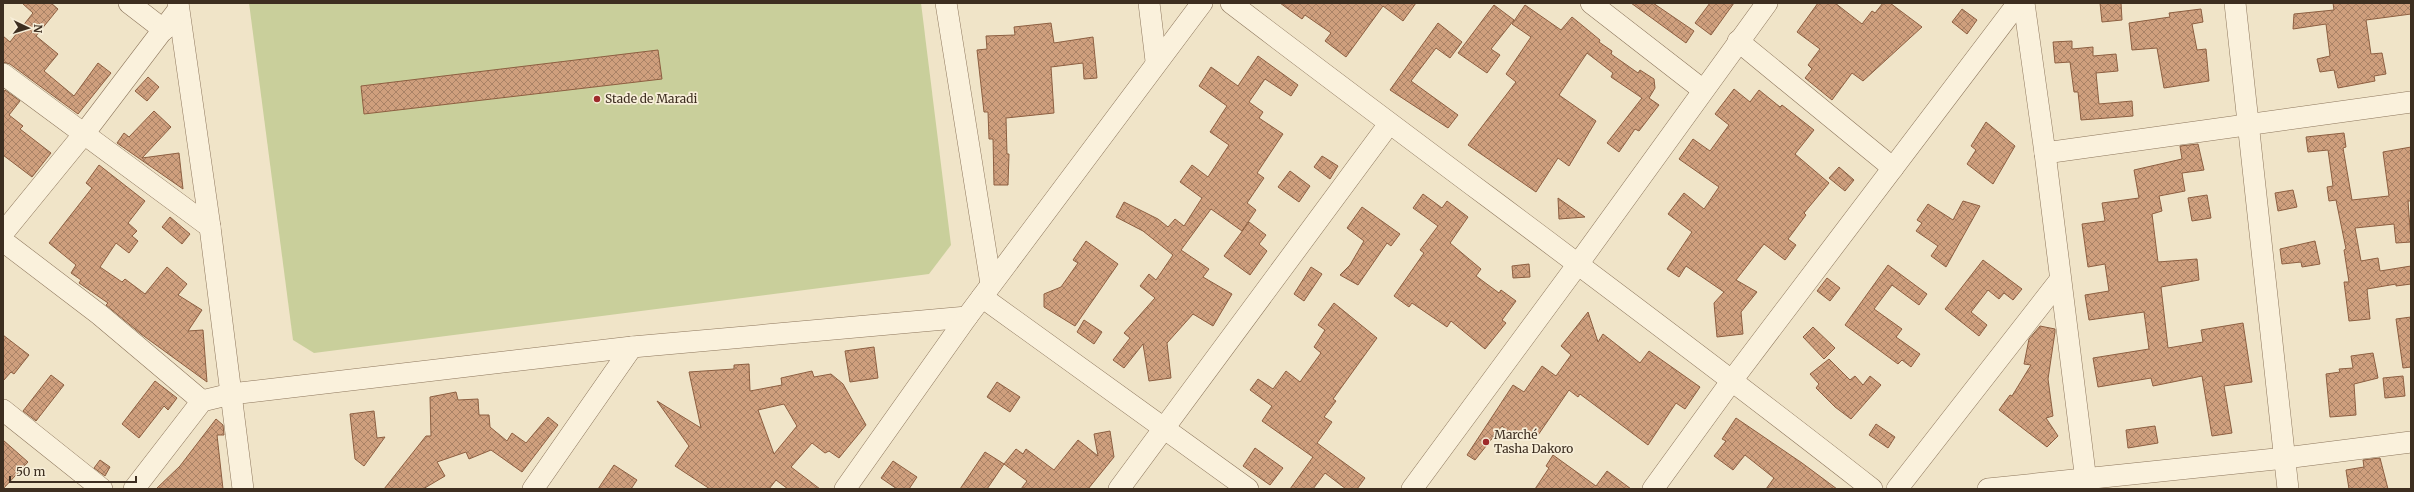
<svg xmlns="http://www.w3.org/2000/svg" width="2414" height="492" viewBox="0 0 2414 492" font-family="Merriweather,serif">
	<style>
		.pitch { fill: #c9cf9b }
		.building { fill: url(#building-cross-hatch); stroke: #8d5f41; fill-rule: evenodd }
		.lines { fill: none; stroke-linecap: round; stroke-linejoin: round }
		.minor-casing { stroke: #8d765c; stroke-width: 22 }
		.minor { stroke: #faf1dc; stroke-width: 21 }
		.poi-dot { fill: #9e2a2b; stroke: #f7eed8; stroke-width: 1.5 }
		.labels { text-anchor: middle; stroke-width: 3.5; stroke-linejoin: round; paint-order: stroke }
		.poi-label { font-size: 12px; fill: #3d2e20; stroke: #f7eed8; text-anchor: start }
	</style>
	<defs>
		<pattern id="building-cross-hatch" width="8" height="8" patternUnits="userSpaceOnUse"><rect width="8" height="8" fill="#cf9f7d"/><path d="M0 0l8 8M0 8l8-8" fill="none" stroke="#a98266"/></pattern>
	</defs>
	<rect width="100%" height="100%" fill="#f0e4c8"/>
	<polygon class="pitch" points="249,3 921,3 951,245 929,274 314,353 293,340"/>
	<g class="building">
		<polygon points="22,3 51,3 58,9 36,36 58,54 44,71 74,96 98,63 111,73 78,114 10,64 3,62 3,36 10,42 33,13"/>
		<polygon points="1280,3 1416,3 1403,21 1383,6 1346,57 1325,41 1331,33 1305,15 1302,19"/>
		<polygon points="1631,3 1653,3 1694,31 1686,43"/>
		<polygon points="1710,3 1734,3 1711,35 1695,23"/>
		<polygon points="1818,3 1835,3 1862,24 1872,11 1875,13 1883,3 1890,3 1922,27 1863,81 1852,73 1832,100 1805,78 1812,69 1808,65 1820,49 1797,32"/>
		<polygon points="2100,3 2121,3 2122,20 2102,22"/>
		<polygon points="2333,3 2411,3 2411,14 2366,20 2371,54 2382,53 2386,74 2374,76 2375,81 2338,88 2334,70 2320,72 2317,59 2330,56 2326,24 2293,29 2294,14 2334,10"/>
		<polygon points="1494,5 1514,20 1491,49 1500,55 1487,73 1458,53"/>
		<polygon points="1525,5 1561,30 1572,17 1600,40 1599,42 1612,51 1611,54 1638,73 1640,70 1654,79 1655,88 1649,98 1659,105 1639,131 1635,129 1619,152 1607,143 1642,98 1611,77 1613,73 1587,53 1559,95 1596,121 1569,166 1558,158 1536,192 1468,145 1516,82 1506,74 1531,37 1512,24"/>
		<polygon points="1962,9 1977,20 1967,34 1952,22"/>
		<polygon points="2201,9 2203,22 2192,24 2197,50 2206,49 2209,81 2164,88 2157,48 2132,50 2129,23 2170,17 2169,13"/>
		<polygon points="1051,23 1054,43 1093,37 1097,78 1084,79 1083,63 1051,67 1054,113 1006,118 1007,154 1009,154 1008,185 994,185 993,139 989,139 988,112 984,112 977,50 987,49 986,36 1015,35 1014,27"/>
		<polygon points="1438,23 1462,42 1450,58 1436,48 1411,81 1458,115 1448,128 1390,90"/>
		<polygon points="2072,41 2072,49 2093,47 2093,56 2116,54 2118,71 2096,73 2099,104 2132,101 2133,116 2081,120 2078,92 2074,92 2070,62 2055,63 2053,42"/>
		<polygon points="658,50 662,79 364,114 361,86"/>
		<polygon points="1258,56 1298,85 1291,96 1265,79 1249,102 1263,112 1259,118 1283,134 1257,173 1264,178 1247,203 1256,210 1242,231 1211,209 1181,250 1209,269 1203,277 1232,294 1213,326 1193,314 1167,343 1171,378 1149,381 1143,344 1124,368 1113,360 1130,338 1124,333 1155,298 1140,286 1149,274 1156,280 1173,255 1143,231 1116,217 1124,202 1158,219 1168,227 1175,219 1184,226 1202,198 1180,182 1192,165 1208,177 1229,145 1210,132 1227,106 1199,86 1211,67 1238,86"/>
		<polygon points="148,77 159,87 147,101 135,91"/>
		<polygon points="1734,89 1750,102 1759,90 1780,107 1782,105 1814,130 1795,154 1829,183 1804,213 1806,215 1788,239 1796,245 1785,260 1764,244 1736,280 1757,292 1741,312 1743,334 1717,337 1714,303 1724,292 1686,266 1679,277 1667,269 1692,232 1668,214 1684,193 1704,209 1719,187 1679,159 1693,139 1710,151 1729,125 1715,114"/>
		<polygon points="5,90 20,101 9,115 23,126 20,129 51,153 32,177 3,155 3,93"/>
		<polygon points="154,111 171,127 142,158 179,153 183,189 117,143 124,133 129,137"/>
		<polygon points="1986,122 2015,146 1993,184 1967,164 1976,150 1971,146"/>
		<polygon points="2344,133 2346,147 2343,148 2352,200 2389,196 2383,152 2411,147 2411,201 2408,201 2411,242 2396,243 2394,224 2355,228 2361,261 2378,258 2380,271 2411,266 2411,284 2396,286 2396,284 2367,289 2370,319 2349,321 2344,282 2349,282 2344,250 2346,249 2336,200 2329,201 2327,187 2333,186 2328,150 2308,152 2306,137"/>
		<polygon points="2198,144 2204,170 2182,173 2185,191 2159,196 2162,211 2152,214 2158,262 2197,259 2199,280 2161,287 2168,348 2203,342 2201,330 2243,323 2252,382 2224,386 2232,433 2212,436 2202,376 2153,386 2151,378 2098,387 2093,358 2149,349 2144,312 2089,320 2085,295 2109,291 2105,264 2088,267 2082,224 2105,221 2102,203 2139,198 2134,170 2182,159 2180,146"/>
		<polygon points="1322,156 1338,166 1330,179 1314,167"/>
		<polygon points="99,165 145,201 128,223 137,231 132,236 138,241 129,253 116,243 100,267 122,282 125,279 145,294 167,267 187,284 178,295 202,310 188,331 203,330 207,382 141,334 106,305 108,303 79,283 81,280 71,273 76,265 49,243 92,188 86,183"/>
		<polygon points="1839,167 1854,180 1845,191 1829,178"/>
		<polygon points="1290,171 1310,186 1299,202 1278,187"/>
		<polygon points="2293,190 2297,207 2278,211 2275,193"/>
		<polygon points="1423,194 1442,208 1447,201 1468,217 1450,243 1481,269 1476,276 1499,293 1501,290 1516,301 1502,320 1506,323 1485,349 1451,321 1447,327 1412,303 1409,307 1394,296 1424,253 1420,250 1438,226 1413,208"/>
		<polygon points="2207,195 2211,218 2192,221 2188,198"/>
		<polygon points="1558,198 1585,217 1559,219"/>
		<polygon points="1963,201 1980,206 1946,267 1931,256 1938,246 1916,231 1922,223 1917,220 1928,204 1953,220"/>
		<polygon points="1362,207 1400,234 1391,246 1387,243 1358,285 1340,275 1350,265 1364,241 1347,228"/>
		<polygon points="170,217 190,234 182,244 162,227"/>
		<polygon points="1249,222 1266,235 1259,244 1267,251 1250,275 1224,256"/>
		<polygon points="1086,241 1118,264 1075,326 1044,307 1044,294 1061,287 1078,263 1073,260"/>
		<polygon points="2315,241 2320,264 2302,267 2301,262 2282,264 2280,249"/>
		<polygon points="1983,260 2022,289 2013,300 2004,293 1999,299 1988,290 1971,312 1987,325 1979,336 1945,309"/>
		<polygon points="1529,264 1530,277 1513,278 1512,266"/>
		<polygon points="1888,265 1927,294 1919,305 1892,285 1874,309 1902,329 1896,337 1920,354 1911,367 1902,360 1898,364 1845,325"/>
		<polygon points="1311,267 1322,274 1304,301 1294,294"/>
		<polygon points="1827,278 1840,288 1830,301 1817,291"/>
		<polygon points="1334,303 1377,338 1333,399 1336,401 1324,417 1332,422 1317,443 1365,478 1357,489 1346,489 1325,473 1313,489 1290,489 1313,457 1262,421 1272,406 1250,390 1258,379 1273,389 1286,371 1300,382 1321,353 1314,347 1325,330 1318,325"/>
		<polygon points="1588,312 1598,342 1603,334 1640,363 1649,351 1700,387 1685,409 1676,403 1648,445 1580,394 1578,397 1569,390 1536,438 1523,429 1517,438 1502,426 1475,460 1467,455 1513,385 1524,392 1542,366 1556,376 1571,355 1561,346"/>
		<polygon points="2411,317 2411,367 2403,368 2396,319"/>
		<polygon points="1084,320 1102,332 1094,344 1077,332"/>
		<polygon points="2040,326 2055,329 2055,332 2048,379 2053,416 2046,418 2058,436 2047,447 1999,410 2010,395 2012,396 2031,365 2024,364 2029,339"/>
		<polygon points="1813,327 1835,348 1824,359 1803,337"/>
		<polygon points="3,335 29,355 14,374 11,372 3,381"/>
		<polygon points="874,347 878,378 850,382 845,351"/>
		<polygon points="2373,353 2378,378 2354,384 2356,415 2330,417 2326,374 2340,372 2339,369 2353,368 2351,356"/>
		<polygon points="1829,359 1850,380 1855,376 1863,385 1870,376 1881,385 1851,419 1835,407 1816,388 1819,384 1810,374"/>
		<path d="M749,364l1,27 32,-6 -1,-7 31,-7 2,6 17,-3 12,10 23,41 -27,33 -10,-7 -4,2 -13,-10 -21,24 29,22h-32l-12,-9 -7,9h-59l-35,-23 14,-20 -32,-45 44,27 -12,-56 45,-3v-4zM784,404l13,22 -23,28 -16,-44z"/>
		<polygon points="51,375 64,385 36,421 23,411"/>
		<polygon points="2403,376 2405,396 2385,398 2383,378"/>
		<polygon points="155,381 177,398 168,410 164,406 139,438 122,424"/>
		<polygon points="997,382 1020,397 1010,412 987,397"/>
		<polygon points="456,392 458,400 478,399 479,415 489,415 490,427 507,441 512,433 526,443 548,417 558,425 522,472 491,450 469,459 466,452 437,462 445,476 423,489 384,489 426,436 431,436 430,397"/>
		<polygon points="374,411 377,438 385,437 364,466 355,459 350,414"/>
		<polygon points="1736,418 1802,463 1837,489 1766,489 1774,478 1745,455 1733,470 1714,456 1726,441 1722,439"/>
		<polygon points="216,419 223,425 224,435 217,435 223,489 156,489 180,466"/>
		<polygon points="1876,424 1895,437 1888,448 1869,435"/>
		<polygon points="2155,426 2158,443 2128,448 2126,430"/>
		<polygon points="1110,431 1114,457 1088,489 1021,489 1027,481 1004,464 1016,449 1023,454 1026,449 1054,470 1078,440 1098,456 1094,434"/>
		<polygon points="3,440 28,462 3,489"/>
		<polygon points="1255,448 1283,468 1270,485 1243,466"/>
		<polygon points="985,452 1004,464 987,489 960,489"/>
		<polygon points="1553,455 1596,486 1607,471 1631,489 1535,489 1549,468 1546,466"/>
		<polygon points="2380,458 2388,489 2349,489 2346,470 2364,467 2363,460"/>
		<polygon points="100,460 110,467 105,476 94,468"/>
		<polygon points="893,461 917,477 909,489 897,489 881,478"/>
		<polygon points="614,465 637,480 631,489 598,489"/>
	</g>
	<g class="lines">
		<g class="minor-casing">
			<g id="minor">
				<polyline points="129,3 164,30"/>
				<polyline points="178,3 210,227 243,489"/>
				<polyline points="946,3 991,284"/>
				<polyline points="1149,3 1156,61"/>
				<path d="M1231,3c213,163 430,320 641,486"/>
				<polyline points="1591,3 1703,90"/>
				<polyline points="2024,3 2045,153 2087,489"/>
				<polyline points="2235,3 2288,489"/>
				<polyline points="1738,41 1893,168"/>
				<polyline points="3,74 210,227"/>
				<polyline points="2045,153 2411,102"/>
				<polyline points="3,233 83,135 178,10"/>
				<polyline points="3,241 100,315 202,401"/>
				<polyline points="982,297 1248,489"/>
				<polyline points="3,410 102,489"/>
				<polyline points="134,489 202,401 231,394 632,347 967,317"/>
				<polyline points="533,489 632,347"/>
				<polyline points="845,489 967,317 1202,3"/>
				<polyline points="1119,489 1389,124"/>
				<polyline points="1412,489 1578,264 1767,3"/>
				<polyline points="1653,489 1733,379 2018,3"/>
				<polyline points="1897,489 2060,280"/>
				<polyline points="1988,489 2285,458 2411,442"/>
			</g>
		</g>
		<use href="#minor" class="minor"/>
	</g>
	<g class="poi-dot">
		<circle cx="597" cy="99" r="4"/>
		<circle cx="1486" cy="442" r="4"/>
	</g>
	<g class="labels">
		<g class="poi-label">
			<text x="605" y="103">Stade de Maradi</text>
			<text x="1494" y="439">Marché<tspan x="1494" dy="14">Tasha Dakoro</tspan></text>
		</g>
	</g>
	<rect width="2414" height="492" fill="none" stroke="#3d2e20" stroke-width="8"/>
	<g transform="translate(28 28) rotate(94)" stroke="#f7eed8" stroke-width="3" paint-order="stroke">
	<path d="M0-3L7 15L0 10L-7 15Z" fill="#3d2e20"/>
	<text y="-6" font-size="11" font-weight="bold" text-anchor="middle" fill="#3d2e20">N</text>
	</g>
	<path d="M10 476v6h126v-6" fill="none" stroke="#3d2e20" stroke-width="2"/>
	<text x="16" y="476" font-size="12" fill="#3d2e20" stroke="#f7eed8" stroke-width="3" paint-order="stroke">50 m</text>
</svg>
